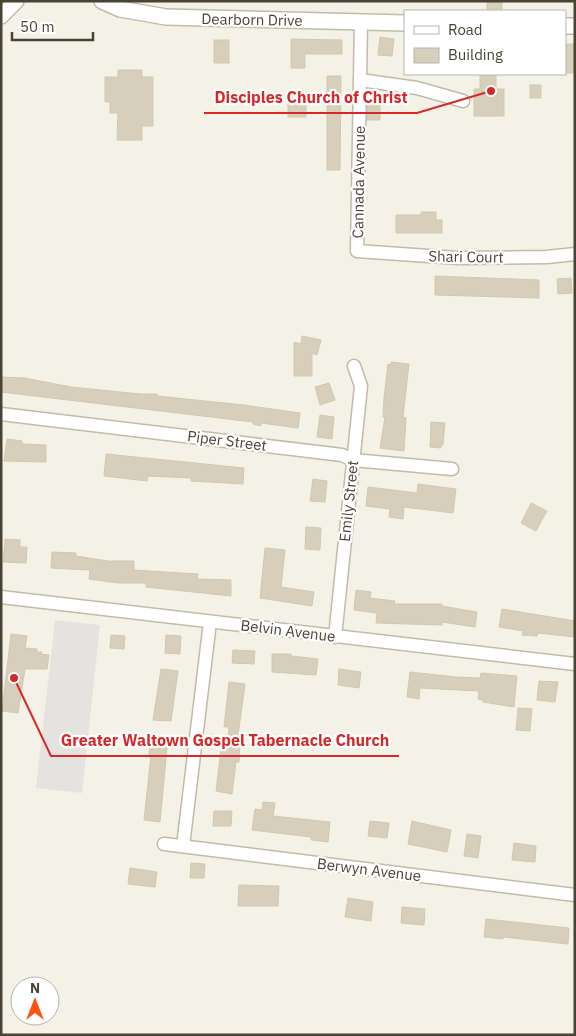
<svg xmlns="http://www.w3.org/2000/svg" width="576" height="1036" viewBox="0 0 576 1036" font-family="'IBM Plex Sans',sans-serif">
	<style>
		.parking { fill: #e5e3df }
		.building { fill: #d7cfbb; stroke: #d2c8ae }
		.lines { fill: none; stroke-linecap: round; stroke-linejoin: round }
		.minor-casing { stroke: #c1bba8; stroke-width: 15 }
		.tertiary-casing { stroke: #c1bba8; stroke-width: 18 }
		.minor { stroke: #fff; stroke-width: 12 }
		.tertiary { stroke: #fff; stroke-width: 15 }
		.labels { text-anchor: middle; stroke-width: 4.5; stroke-linejoin: round; paint-order: stroke }
		.street-label { font-size: 15px; fill: #484335; stroke: #fff }
		.leader { fill: none; stroke: #d62828; stroke-width: 2 }
		.callout-dot { fill: #d62828; stroke: #fff; stroke-width: 2 }
		.callout-label { font-size: 16px; text-anchor: middle; font-weight: bold; fill: #d62828; stroke: #fff; stroke-width: 4.5; stroke-linejoin: round; paint-order: stroke }
	</style>
	<rect width="100%" height="100%" fill="#f4f2e6"/>
	<polygon class="parking" points="55,620 100,625 82,793 36,788"/>
	<g class="building">
		<rect x="487" y="1" width="15" height="8"/>
		<polygon points="380,37 394,39 392,56 378,55"/>
		<polygon points="291,39 342,40 342,54 305,54 305,68 291,68"/>
		<rect x="214" y="40" width="15" height="23"/>
		<rect x="566" y="44" width="9" height="29"/>
		<polygon points="118,70 142,70 142,77 153,77 153,126 142,126 142,140 117,140 118,113 110,113 110,102 105,102 105,77 118,77"/>
		<polygon points="480,74 496,74 496,89 504,89 504,116 474,116 474,89 480,89"/>
		<polygon points="327,76 341,76 340,170 327,170"/>
		<rect x="530" y="85" width="11" height="13"/>
		<rect x="288" y="97" width="18" height="20"/>
		<polygon points="368,99 380,99 380,120 367,120"/>
		<polygon points="421,212 436,212 436,220 442,220 442,233 396,233 396,215 421,215"/>
		<polygon points="435,276 539,280 539,298 435,295"/>
		<polygon points="571,278 572,293 558,294 557,279"/>
		<polygon points="302,336 321,340 317,355 312,353 312,376 294,376 294,342 301,344"/>
		<polygon points="391,362 409,364 403,417 406,418 404,451 380,448 385,417 383,417 384,398 388,364 391,365"/>
		<polygon points="1,377 25,378 71,387 140,394 157,394 157,396 244,405 300,413 298,428 261,423 261,426 253,424 253,422 1,392"/>
		<polygon points="329,383 335,400 320,405 315,387"/>
		<polygon points="320,415 334,417 332,439 317,437"/>
		<polygon points="431,422 445,423 443,445 441,445 441,448 430,447"/>
		<polygon points="7,439 22,441 22,444 46,445 46,462 4,461"/>
		<polygon points="106,454 244,468 243,484 191,481 191,478 148,476 147,481 104,476"/>
		<polygon points="313,479 327,481 325,502 310,501"/>
		<polygon points="418,484 456,489 453,513 404,507 403,519 389,517 390,509 366,506 368,487 417,493"/>
		<polygon points="531,503 547,511 536,531 521,523"/>
		<polygon points="306,527 321,528 320,550 305,549"/>
		<polygon points="5,539 20,540 20,547 27,547 26,563 3,562"/>
		<polygon points="265,548 285,550 281,587 314,592 312,606 260,598"/>
		<polygon points="52,552 76,553 76,556 108,561 134,561 134,570 198,574 197,579 231,580 231,596 146,587 146,583 118,583 89,579 90,570 51,568"/>
		<polygon points="356,590 371,592 370,598 395,601 394,604 442,604 442,606 477,612 475,627 442,622 442,625 376,623 377,613 354,610"/>
		<polygon points="502,609 575,621 575,637 538,633 537,636 522,635 523,631 499,627"/>
		<polygon points="11,634 27,636 25,648 37,649 37,652 42,652 41,654 49,655 47,669 25,669 18,713 2,711"/>
		<polygon points="111,635 125,636 124,649 110,648"/>
		<polygon points="166,635 181,636 180,654 165,653"/>
		<polygon points="233,650 255,651 254,664 232,663"/>
		<polygon points="272,654 291,654 291,656 318,659 316,675 272,672"/>
		<polygon points="161,669 178,671 171,721 153,720"/>
		<polygon points="339,669 361,672 359,688 338,685"/>
		<polygon points="410,672 456,677 480,678 481,673 517,676 514,707 483,702 483,700 478,699 479,691 420,688 419,699 407,697"/>
		<polygon points="539,681 558,682 555,702 537,700"/>
		<polygon points="229,682 245,684 237,743 240,743 239,762 236,762 232,794 216,791 222,742 228,743 229,727 224,727"/>
		<polygon points="518,708 532,709 530,731 516,730"/>
		<polygon points="151,736 168,737 160,822 144,820 151,755 149,754"/>
		<polygon points="263,802 275,803 273,816 330,822 328,842 311,840 311,837 252,830 255,809 262,810"/>
		<polygon points="214,811 232,811 231,826 213,826"/>
		<polygon points="370,821 389,823 387,838 368,836"/>
		<polygon points="412,821 451,830 447,852 408,844"/>
		<polygon points="467,834 481,836 478,858 464,856"/>
		<polygon points="514,843 536,846 535,862 512,860"/>
		<polygon points="191,863 205,864 204,878 190,878"/>
		<polygon points="130,868 157,872 155,887 128,884"/>
		<polygon points="239,885 279,886 278,906 238,906"/>
		<polygon points="348,898 373,902 371,921 345,917"/>
		<polygon points="402,907 425,909 424,925 401,923"/>
		<polygon points="486,919 569,928 568,944 503,937 503,939 484,937"/>
	</g>
	<g class="lines">
		<g class="minor-casing">
			<g id="minor">
				<polyline points="361,22 357,251 458,258 547,257 575,254"/>
				<polyline points="360,80 417,88 463,101"/>
				<polyline points="1,414 342,455 353,460 452,469"/>
				<polyline points="1,597 575,664"/>
				<polyline points="335,637 361,386 354,366"/>
				<polyline points="164,844 575,895"/>
				<polyline points="183,846 210,622"/>
			</g>
		</g>
		<g class="tertiary-casing">
			<g id="tertiary">
				<polyline points="102,1 120,9 166,17 405,23"/>
				<polyline points="1,16 16,1"/>
				<polyline points="565,26 575,26"/>
			</g>
		</g>
		<use href="#minor" class="minor"/>
		<use href="#tertiary" class="tertiary"/>
	</g>
	<g class="labels">
		<g class="street-label">
			<text transform="translate(252 20) rotate(1)" y="5">Dearborn Drive</text>
			<text transform="translate(359 182) rotate(-89)" y="5">Cannada Avenue</text>
			<text transform="translate(466 257) rotate(1)" y="5">Shari Court</text>
			<text transform="translate(227 441) rotate(7)" y="5">Piper Street</text>
			<text transform="translate(349 501) rotate(-84)" y="5">Emily Street</text>
			<text transform="translate(288 631) rotate(7)" y="5">Belvin Avenue</text>
			<text transform="translate(369 870) rotate(7)" y="5">Berwyn Avenue</text>
		</g>
	</g>
	<path class="leader" d="M491 91L417 113H204M14 678L51 756H399"/>
	<g class="callout-dot">
		<circle cx="491" cy="91" r="5"/>
		<circle cx="14" cy="678" r="5"/>
	</g>
	<g class="callout-label">
		<text x="311" y="103">Disciples Church of Christ</text>
		<text x="225" y="746">Greater Waltown Gospel Tabernacle Church</text>
	</g>
	<rect width="576" height="1036" fill="none" stroke="#484335" stroke-width="5"/>
	<rect x="404" y="10" width="162" height="65" fill="#ffffff" stroke="#b6b4ae"/>
	<rect x="414" y="26" width="25" height="8" fill="#ffffff" stroke="#b6b4ae"/>
	<text x="448" y="35" font-size="15" fill="#484335">Road</text>
	<rect x="414" y="48" width="25" height="15" fill="#d7cfbb" stroke="#b6b4ae"/>
	<text x="448" y="60" font-size="15" fill="#484335">Building</text>
	<g transform="translate(35 1001)"><circle r="24" fill="#ffffff" stroke="#b6b4ae"/>
	<path d="M0-4L9 19L0 12L-9 19Z" fill="#ff5113"/>
	<text y="-8" font-size="14" font-weight="bold" text-anchor="middle" fill="#484335">N</text>
	</g>
	<path d="M12 32v8h81v-8" fill="none" stroke="#484335" stroke-width="2.5"/>
	<text x="20" y="32" font-size="15" fill="#484335" stroke="#ffffff" stroke-width="4" paint-order="stroke">50 m</text>
</svg>
